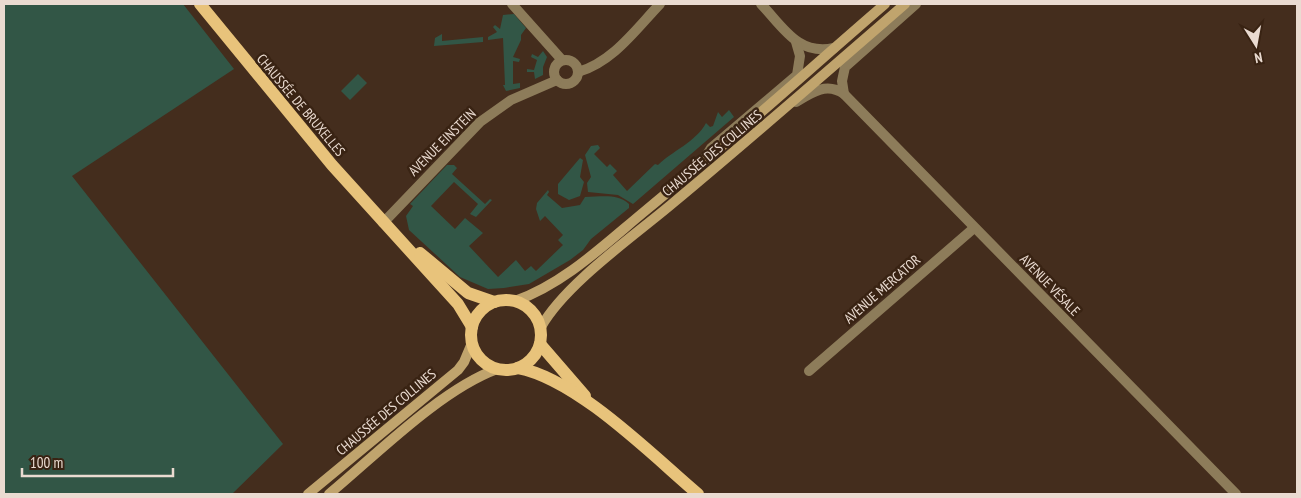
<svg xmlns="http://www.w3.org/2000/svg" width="1301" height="498" viewBox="0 0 1301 498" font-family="'PT Sans Narrow',sans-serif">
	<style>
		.green { fill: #325646 }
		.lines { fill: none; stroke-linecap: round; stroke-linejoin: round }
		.minor { stroke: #8d7c5a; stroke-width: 10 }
		.secondary { stroke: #c0a46d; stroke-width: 10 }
		.primary { stroke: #e8c37b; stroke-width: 12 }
		.labels { text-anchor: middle; stroke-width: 5; stroke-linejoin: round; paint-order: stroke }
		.street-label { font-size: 14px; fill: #eadbd1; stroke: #392313 }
	</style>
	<rect width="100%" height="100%" fill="#442d1d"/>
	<g class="green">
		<polygon points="4,4 183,4 234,69 72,176 283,444 232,494 4,494"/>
		<polygon points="514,14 526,28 521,35 521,40 513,57 520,59 519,62 513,61 513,84 520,83 520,88 506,91 503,85 505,85 503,38 488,40 488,37 497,32 493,27 495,25 500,29 503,15"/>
		<polygon points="442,34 442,41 483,37 483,42 434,46 435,38"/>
		<polygon points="543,51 547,57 543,67 543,75 535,79 534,72 527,72 527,69 534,70 537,60 531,57 532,54 538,57"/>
		<polygon points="358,74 367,83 350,100 341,91"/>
		<path d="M729,110l5,7 -101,87 -15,-9 -30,-3 -1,-9 4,-6 -6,-22 6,-9 7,-1 2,3 -6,6 13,13 3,-3 7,7 -4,4 14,16 28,-27 3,1c14,-14 38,-23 48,-42l4,4 3,-1 5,-14 4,5z"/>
		<polygon points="580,158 583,160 580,177 584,182 580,196 569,200 558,194 558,184"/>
		<path d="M447,165h7l3,3 -5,6 33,30 5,-5 2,1 -16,17 -6,-3 8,-10 -24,-22 -23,24 24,23 10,-11 18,15 -14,13 29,31 18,-17 9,11 6,-5 5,5 27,-26 -5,-5 5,-5 -18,-19 -5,5 -4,-12 1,-6 11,-13 1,2 -2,3 15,13 18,-3 5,-8c16,0 32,-4 44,7v4l-38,31 -8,11 -13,10 -41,24 -25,4 -16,1 -28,-12 -51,-47 -3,-14 7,-10 -3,-2z"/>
	</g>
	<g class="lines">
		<g class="minor">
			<polyline points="512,4 562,60"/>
			<path d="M761,4c22,23 37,52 73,44"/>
			<circle cx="566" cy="72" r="12"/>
			<path d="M578,72c35,-10 58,-43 82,-68"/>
			<polyline points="844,94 842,81 845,67 916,4"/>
			<path d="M796,102c16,-10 31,-20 48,-8l392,400"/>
			<polyline points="703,161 711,148 797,75 800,56 796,42"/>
			<polyline points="383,223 480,122 511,100 557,80"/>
			<polyline points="809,371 974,228"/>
		</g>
		<g class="secondary">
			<path d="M515,301c49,-17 90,-57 130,-90 82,-67 160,-138 240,-207"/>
			<path d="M541,327c24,-43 93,-91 132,-124 78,-65 155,-132 232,-199"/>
			<polyline points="308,494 458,370 464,362 472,343"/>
			<path d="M329,494c47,-39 111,-104 168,-125"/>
		</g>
		<g class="primary">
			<polyline points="200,4 332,165 458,304 472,327"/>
			<polyline points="420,253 468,293 494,302"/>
			<circle cx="506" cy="335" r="35"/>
			<polyline points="540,344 585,396"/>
			<path d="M518,368c59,11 134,87 180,126"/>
		</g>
	</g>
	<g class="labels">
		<g class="street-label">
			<text transform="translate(301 105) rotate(50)" y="5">CHAUSSÉE DE BRUXELLES</text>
			<text transform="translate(442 142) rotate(-45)" y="5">AVENUE EINSTEIN</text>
			<text transform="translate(712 153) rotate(-40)" y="5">CHAUSSÉE DES COLLINES</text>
			<text transform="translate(1050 285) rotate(46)" y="5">AVENUE VÉSALE</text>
			<text transform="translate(882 289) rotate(-41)" y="5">AVENUE MERCATOR</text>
			<text transform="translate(386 412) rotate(-40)" y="5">CHAUSSÉE DES COLLINES</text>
		</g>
	</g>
	<rect width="1301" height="498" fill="none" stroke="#eadbd1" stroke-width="10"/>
	<g transform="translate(1256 45) rotate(169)" stroke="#392313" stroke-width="4" paint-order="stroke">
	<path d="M0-4L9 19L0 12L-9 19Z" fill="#eadbd1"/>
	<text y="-8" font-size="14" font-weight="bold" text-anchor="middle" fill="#eadbd1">N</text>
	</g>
	<path d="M22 468v8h151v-8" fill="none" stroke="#eadbd1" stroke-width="2.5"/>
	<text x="30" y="468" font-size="15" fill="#eadbd1" stroke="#392313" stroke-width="4" paint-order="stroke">100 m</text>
</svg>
